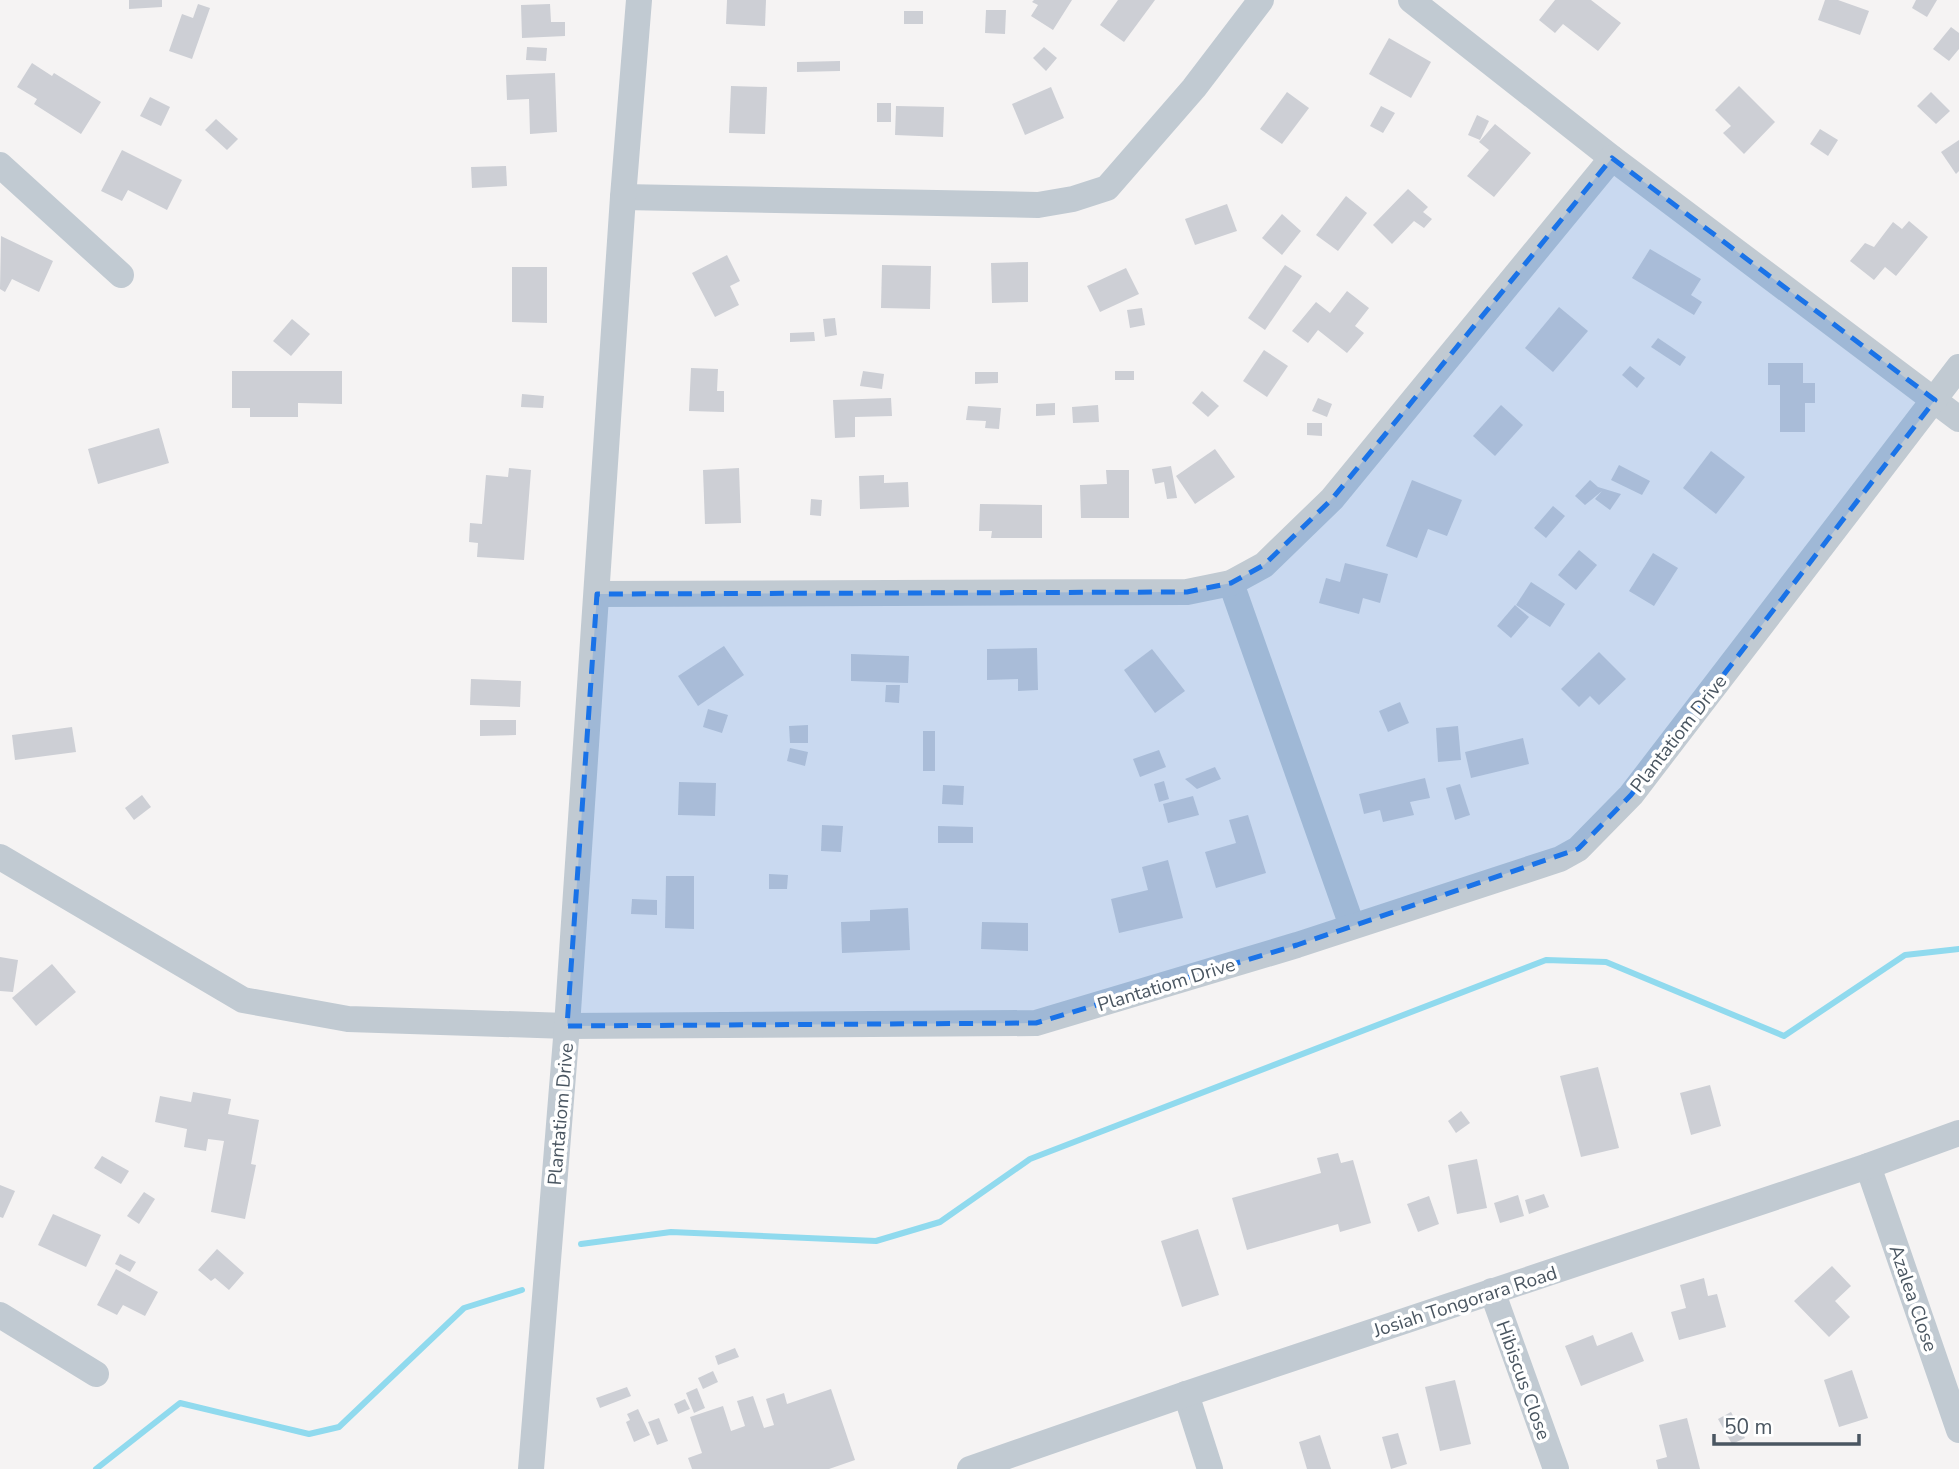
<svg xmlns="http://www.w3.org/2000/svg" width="1959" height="1469" viewBox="0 0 1959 1469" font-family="'Nunito Sans',sans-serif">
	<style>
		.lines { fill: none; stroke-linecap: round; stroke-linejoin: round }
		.stream { stroke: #90daee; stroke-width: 6 }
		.building { fill: #cdcfd5 }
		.minor { stroke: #c1cad2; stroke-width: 26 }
		.marked { fill: #1a73e8; fill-opacity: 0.2; stroke: #1a73e8; stroke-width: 5; stroke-dasharray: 14 9; stroke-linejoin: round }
		.labels { text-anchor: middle; stroke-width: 7; stroke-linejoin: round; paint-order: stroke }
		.street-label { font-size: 19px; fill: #4a5661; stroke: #fff }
	</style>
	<rect width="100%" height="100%" fill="#f5f3f3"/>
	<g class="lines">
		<g class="stream">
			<polyline points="581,1244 671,1232 876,1241 940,1222 1030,1159 1546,960 1606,962 1784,1036 1905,955 1959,949"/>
			<polyline points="96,1469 180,1403 309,1434 339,1427 464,1308 522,1290"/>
		</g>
	</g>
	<g class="building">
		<polygon points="129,0 162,0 162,7 129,9"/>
		<polygon points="727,0 766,0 765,26 726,24"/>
		<polygon points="1034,0 1072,0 1053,30 1031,16 1038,5 1032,2"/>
		<polygon points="1118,0 1155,0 1124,42 1100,25"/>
		<polygon points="1555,0 1591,0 1621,23 1598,51 1563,24 1555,33 1539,20"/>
		<polygon points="1825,0 1838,0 1869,11 1860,35 1818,20"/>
		<polygon points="1916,0 1937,0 1927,17 1912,8"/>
		<polygon points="198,4 210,8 192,59 169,51 182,14 193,18"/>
		<polygon points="550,4 551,22 565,22 565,36 522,38 521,5"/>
		<polygon points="986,10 1006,10 1005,34 985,33"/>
		<rect x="904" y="11" width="19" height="13"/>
		<polygon points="1951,27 1959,33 1959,49 1949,61 1933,49"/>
		<polygon points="1389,38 1431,62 1411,98 1369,74"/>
		<polygon points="527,47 547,48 546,61 526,60"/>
		<polygon points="1044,47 1057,58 1046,71 1033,58"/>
		<polygon points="840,61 840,71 797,72 797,62"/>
		<polygon points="32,63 52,76 54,73 101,102 81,134 34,104 37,99 17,87"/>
		<polygon points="555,73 557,132 530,134 529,99 507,100 506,75"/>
		<polygon points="731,86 767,87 765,134 729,133"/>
		<polygon points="1739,86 1775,122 1744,154 1723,133 1731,126 1715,110"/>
		<polygon points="1051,87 1064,118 1025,135 1012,104"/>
		<polygon points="1287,92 1309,108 1282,144 1260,129"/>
		<polygon points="1931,92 1950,111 1936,124 1917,106"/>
		<polygon points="150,97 170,107 161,126 140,116"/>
		<rect x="877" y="103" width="14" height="19"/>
		<polygon points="896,106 944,107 943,137 895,135"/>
		<polygon points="1381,106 1395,113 1383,133 1370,126"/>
		<polygon points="1477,115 1489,121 1480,140 1468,135"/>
		<polygon points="216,119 238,139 227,150 205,130"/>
		<polygon points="1495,124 1531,153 1494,197 1467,176 1489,150 1479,142"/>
		<polygon points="1820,129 1838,140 1828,156 1810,144"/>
		<polygon points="1959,140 1959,171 1956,174 1941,152"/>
		<polygon points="122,150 182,180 167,210 128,190 122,201 101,191"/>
		<polygon points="506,166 507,186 472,188 471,167"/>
		<polygon points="1408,189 1428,207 1423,212 1432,219 1424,228 1414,221 1392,244 1373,225"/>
		<polygon points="1346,196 1367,213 1338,251 1316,235"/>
		<polygon points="1227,204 1237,231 1195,245 1185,219"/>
		<polygon points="1282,214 1301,231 1282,255 1262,238"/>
		<polygon points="1909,221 1928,237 1896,276 1885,267 1874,280 1850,261 1865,243 1874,247 1893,222 1902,229"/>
		<polygon points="1,236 53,261 39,292 12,279 5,292 0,289"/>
		<polygon points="1650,249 1701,279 1691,295 1702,302 1694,315 1632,278"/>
		<polygon points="727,255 740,281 730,286 739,305 715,317 692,273"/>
		<polygon points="1028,262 1028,302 992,303 991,263"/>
		<polygon points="882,265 931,266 930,309 881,308"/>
		<polygon points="1285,265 1302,276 1265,330 1248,318"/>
		<polygon points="512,267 547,267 547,323 512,322"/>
		<polygon points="1126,268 1139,294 1100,312 1087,286"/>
		<polygon points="1347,291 1369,308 1355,326 1364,333 1347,353 1318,330 1308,343 1292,331 1316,302 1330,313"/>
		<polygon points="1559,307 1588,331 1553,372 1525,348"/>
		<polygon points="1142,308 1145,325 1130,328 1127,310"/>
		<polygon points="835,318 837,335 825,337 823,319"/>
		<polygon points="292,319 310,334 291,356 273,341"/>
		<polygon points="814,332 815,341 790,342 790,333"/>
		<polygon points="1658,338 1686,357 1680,366 1651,347"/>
		<polygon points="1264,350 1288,366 1267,397 1243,381"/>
		<polygon points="1768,363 1803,363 1803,383 1815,383 1815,403 1805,403 1805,432 1780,432 1780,385 1768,385"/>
		<polygon points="1630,366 1645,378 1637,388 1622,375"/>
		<polygon points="691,368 718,369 717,391 724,391 724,412 689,411"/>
		<polygon points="232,371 342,371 342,404 298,403 298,417 250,417 250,408 232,408"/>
		<polygon points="863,371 884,374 882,389 860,386"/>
		<rect x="1115" y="371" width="19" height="9"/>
		<polygon points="975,372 998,372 998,383 975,384"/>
		<polygon points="1202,391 1219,406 1208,417 1192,403"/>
		<polygon points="522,394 544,396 543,408 521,407"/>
		<polygon points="891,398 892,416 855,417 855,437 835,438 833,400"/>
		<polygon points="1318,398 1332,404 1327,417 1312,411"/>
		<polygon points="1055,403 1055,415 1036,416 1036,404"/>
		<polygon points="1098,405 1099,422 1073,423 1072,407"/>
		<polygon points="1501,405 1523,425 1495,456 1473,436"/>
		<polygon points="968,406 1001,408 999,429 985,428 986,421 966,420"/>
		<polygon points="1307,423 1322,423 1322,436 1307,435"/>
		<polygon points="159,428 169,463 98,484 88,449"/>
		<polygon points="1215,449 1235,477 1195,504 1176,476"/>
		<polygon points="1711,451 1745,477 1716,514 1683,488"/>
		<polygon points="1619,465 1650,481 1642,495 1611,480"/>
		<polygon points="1171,466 1177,498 1167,499 1164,482 1155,484 1152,469"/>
		<polygon points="509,468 531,470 524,560 477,557 478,543 469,542 470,523 482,524 486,475 508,477"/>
		<polygon points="739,468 741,523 705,524 703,470"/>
		<polygon points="1106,470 1129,470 1129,518 1081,518 1080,485 1107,484"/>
		<polygon points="884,475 884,483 908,482 909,507 860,509 859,476"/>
		<polygon points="1412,480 1462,500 1447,536 1428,529 1417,558 1386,546"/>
		<polygon points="1590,480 1598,487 1621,494 1610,510 1595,499 1602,491 1585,505 1575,496"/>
		<polygon points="811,499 822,500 821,516 810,515"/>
		<polygon points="980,504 1042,505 1042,538 991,538 992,531 979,531"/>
		<polygon points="1553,506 1565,516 1546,538 1534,528"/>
		<polygon points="1579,550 1597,565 1576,590 1558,575"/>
		<polygon points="1653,553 1678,568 1654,606 1629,591"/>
		<polygon points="1345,563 1388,574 1380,603 1363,598 1359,614 1319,603 1326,578 1340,582"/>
		<polygon points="1531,582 1565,604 1550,627 1516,605"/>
		<polygon points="1515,605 1529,617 1511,638 1497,626"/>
		<polygon points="724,646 744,675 698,706 678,676"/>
		<polygon points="1037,648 1038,690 1018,691 1018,679 987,680 987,649"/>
		<polygon points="1152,649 1185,691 1155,713 1124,670"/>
		<polygon points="1599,652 1626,679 1599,705 1590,696 1579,707 1561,689"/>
		<polygon points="851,654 909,656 908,683 851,681"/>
		<polygon points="471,679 521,681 520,707 470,705"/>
		<polygon points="886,685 900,685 899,703 885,702"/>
		<polygon points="1400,702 1409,723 1388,732 1379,711"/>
		<polygon points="708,709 728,715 722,733 703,727"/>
		<polygon points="480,720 516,720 516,735 480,736"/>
		<polygon points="808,725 808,743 790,743 789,726"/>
		<polygon points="1458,726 1461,760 1438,762 1436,728"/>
		<polygon points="72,727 76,752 15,760 12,735"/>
		<rect x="923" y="731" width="12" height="40"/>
		<polygon points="1523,738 1529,764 1471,778 1465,752"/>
		<polygon points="790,748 808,752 805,766 787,761"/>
		<polygon points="1159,750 1166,767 1140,777 1133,759"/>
		<polygon points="1215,767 1221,779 1197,789 1185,779"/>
		<polygon points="1425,778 1430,798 1410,802 1414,815 1383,822 1380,810 1364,814 1359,794"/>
		<polygon points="1164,781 1169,799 1159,802 1154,784"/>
		<polygon points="679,782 716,783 715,816 678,815"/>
		<polygon points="1460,784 1470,815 1455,820 1446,788"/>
		<polygon points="943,785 964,786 963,805 942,804"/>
		<polygon points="142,795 151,807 134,820 125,808"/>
		<polygon points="1193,796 1199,815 1168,823 1163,804"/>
		<polygon points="1248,815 1266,873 1216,888 1205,852 1236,843 1229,820"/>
		<polygon points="822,825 843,826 841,852 821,851"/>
		<polygon points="938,826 973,827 973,843 938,843"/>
		<polygon points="1168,860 1183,918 1119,933 1111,899 1148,890 1142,867"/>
		<polygon points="769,874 788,875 787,889 769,889"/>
		<polygon points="666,876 694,876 694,929 665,928"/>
		<polygon points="632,899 657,900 657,915 631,914"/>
		<polygon points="908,908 910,950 842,953 841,922 870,921 870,910"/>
		<polygon points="982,922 1028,923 1028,951 981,949"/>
		<polygon points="0,957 18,960 13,992 0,991"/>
		<polygon points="52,964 76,992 36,1026 12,998"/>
		<polygon points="1598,1067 1619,1148 1581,1157 1560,1076"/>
		<polygon points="1710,1085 1721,1126 1691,1135 1680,1093"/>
		<polygon points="193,1092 231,1099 228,1114 259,1120 251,1164 256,1165 245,1219 211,1212 224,1141 208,1139 206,1151 184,1147 187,1129 155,1122 160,1096 191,1102"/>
		<polygon points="1461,1111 1470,1123 1456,1133 1448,1121"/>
		<polygon points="1338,1153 1341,1163 1353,1160 1371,1223 1340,1232 1338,1224 1247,1250 1232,1198 1321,1173 1317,1158"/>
		<polygon points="102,1156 129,1171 121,1184 94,1168"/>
		<polygon points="1477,1159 1487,1208 1457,1214 1448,1165"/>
		<polygon points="0,1185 15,1191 3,1218 0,1217"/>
		<polygon points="144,1192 155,1199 139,1224 127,1216"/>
		<polygon points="1544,1194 1549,1207 1529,1214 1525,1200"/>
		<polygon points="1518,1195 1524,1216 1500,1223 1494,1203"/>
		<polygon points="1429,1196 1439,1224 1418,1232 1407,1204"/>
		<polygon points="53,1214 101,1235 86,1267 38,1245"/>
		<polygon points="1198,1229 1219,1295 1182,1307 1161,1241"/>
		<polygon points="217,1249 244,1273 229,1290 215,1278 211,1281 198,1270"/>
		<polygon points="120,1254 136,1262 130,1272 115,1264"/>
		<polygon points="1832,1266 1851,1286 1835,1301 1850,1317 1829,1337 1794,1301"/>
		<polygon points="116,1269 158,1292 145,1316 123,1305 117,1315 97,1305"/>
		<polygon points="1704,1278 1708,1296 1717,1294 1726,1327 1679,1340 1671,1312 1686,1308 1680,1285"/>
		<polygon points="1632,1332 1644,1361 1581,1386 1565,1346 1593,1335 1597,1346"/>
		<polygon points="735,1348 739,1357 718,1365 715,1356"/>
		<polygon points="1852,1370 1868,1418 1839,1427 1824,1380"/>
		<polygon points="713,1371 718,1382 703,1389 698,1378"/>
		<polygon points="1455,1380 1471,1444 1440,1451 1425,1387"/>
		<polygon points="627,1387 631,1396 600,1408 596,1398"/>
		<polygon points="697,1388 705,1408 694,1413 686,1393"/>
		<polygon points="831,1389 855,1460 829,1469 692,1469 688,1458 702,1453 690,1417 723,1406 731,1431 745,1426 737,1401 753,1396 764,1428 774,1425 766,1399 784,1393 787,1404"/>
		<polygon points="685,1399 690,1409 678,1414 674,1404"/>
		<polygon points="638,1409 650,1435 634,1442 626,1422 630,1420 627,1414"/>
		<polygon points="1731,1412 1745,1438 1732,1444 1718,1419"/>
		<polygon points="659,1418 668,1441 657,1445 648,1422"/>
		<polygon points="1687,1418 1700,1469 1658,1469 1656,1460 1667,1457 1659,1425"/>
		<polygon points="1398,1433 1407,1464 1391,1469 1382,1437"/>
		<polygon points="1320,1435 1331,1469 1307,1469 1299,1442"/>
	</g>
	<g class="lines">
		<g class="minor">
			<polyline points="1411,0 1612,158 1959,419"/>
			<polyline points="0,165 121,275"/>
			<polyline points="623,197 1038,205 1073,199 1107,188 1194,88 1261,0"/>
			<polyline points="1231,583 1352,926"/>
			<polyline points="597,594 1187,592 1231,583 1264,565 1332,499 1612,158"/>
			<polyline points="0,857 243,1000 348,1019 567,1026 1036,1023 1297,945 1560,859 1578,849 1631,795 1959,367"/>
			<polyline points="1868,1166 1959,1430"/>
			<polyline points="1492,1291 1556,1469"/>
			<polyline points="0,1315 96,1374"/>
			<polyline points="1186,1394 1210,1469"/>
			<polyline points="531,1469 567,1026 623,197 639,0"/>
			<polyline points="970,1469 1186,1394 1868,1166 1959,1133"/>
		</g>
	</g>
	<path class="marked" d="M1612,158l323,242 -304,395 -53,54 -281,96 -261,78 -469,3 30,-432 590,-2 44,-9 33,-18 68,-66z"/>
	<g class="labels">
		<g class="street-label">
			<text transform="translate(1678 733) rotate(-52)" y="7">Plantatiom Drive</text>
			<text transform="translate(1166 984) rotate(-17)" y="7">Plantatiom Drive</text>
			<text transform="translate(560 1114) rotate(-85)" y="7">Plantatiom Drive</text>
			<text transform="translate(1914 1298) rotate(71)" y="7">Azalea Close</text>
			<text transform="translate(1465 1301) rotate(-18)" y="7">Josiah Tongorara Road</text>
			<text transform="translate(1524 1380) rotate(70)" y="7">Hibiscus Close</text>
		</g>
	</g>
	<path d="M1714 1434v10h145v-10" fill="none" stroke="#4a5661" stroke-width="3.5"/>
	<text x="1724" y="1434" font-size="21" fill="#4a5661" stroke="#ffffff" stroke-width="5" paint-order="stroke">50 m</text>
</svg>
